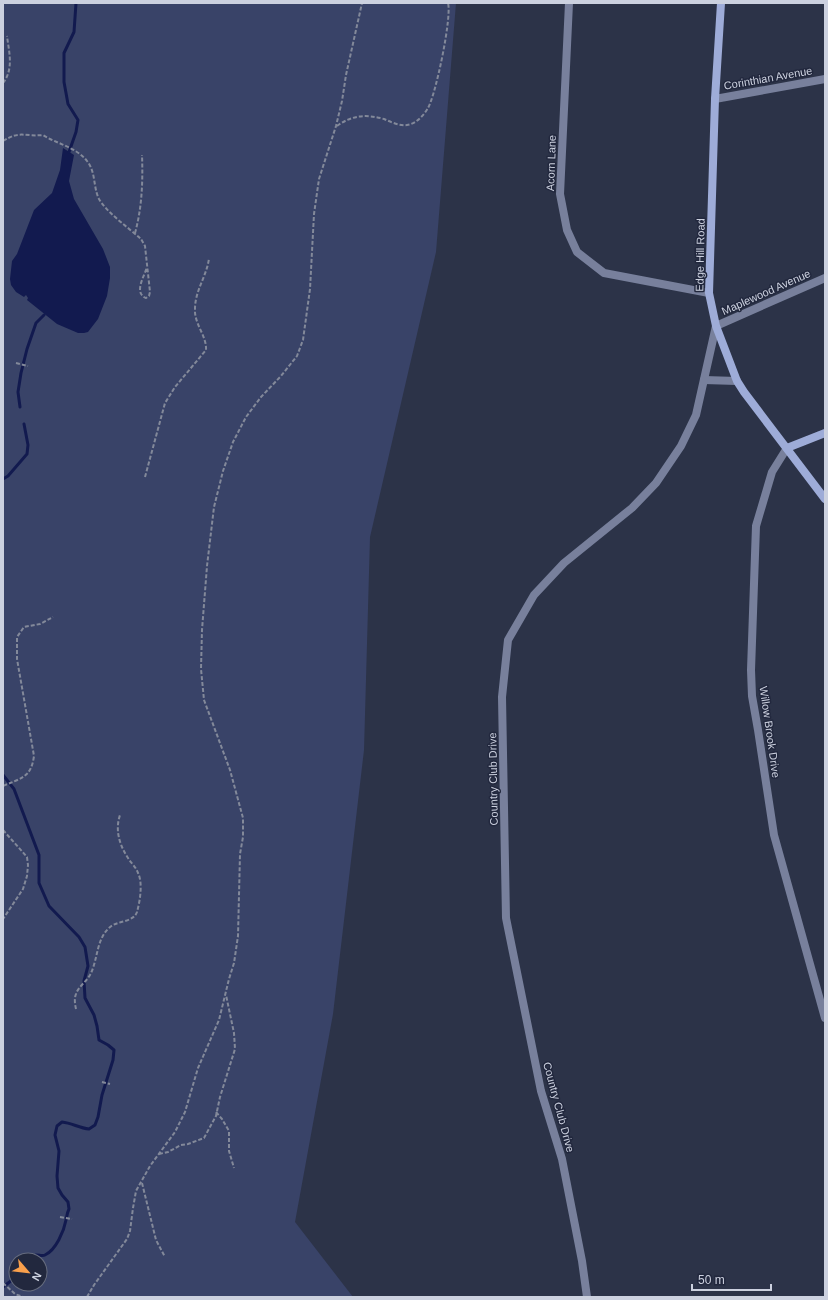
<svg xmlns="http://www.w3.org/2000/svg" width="828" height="1300" viewBox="0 0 828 1300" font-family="Helvetica,sans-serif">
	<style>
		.green { fill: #394368; fill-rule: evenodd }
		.water { fill: #121a4f }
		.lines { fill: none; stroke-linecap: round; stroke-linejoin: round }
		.stream { stroke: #121a4f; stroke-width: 3 }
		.path { stroke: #83899a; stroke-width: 2; stroke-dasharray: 4 2; stroke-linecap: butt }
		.street { stroke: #78809c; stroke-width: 8 }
		.secondary { stroke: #9eacd8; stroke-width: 8 }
		.labels { text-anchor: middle; stroke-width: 3; stroke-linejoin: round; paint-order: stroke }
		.street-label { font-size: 11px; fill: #ccd1df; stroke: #22283e }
	</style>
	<rect width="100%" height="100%" fill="#2c3348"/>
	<path class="green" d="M3,3h453l-20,249 -66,285 -6,213 -31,264 -38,208 58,75h-350zM16,1260h24v24h-24z"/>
	<polygon class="water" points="63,148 74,155 69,181 74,199 103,249 110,267 110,278 107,296 98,319 88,332 84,333 78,333 57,324 27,300 28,298 26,295 24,297 16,292 11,285 10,279 12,261 17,254 34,210 52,193 60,170"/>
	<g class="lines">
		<g class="stream">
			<polyline points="69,152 76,132 78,120 68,104 64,82 64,53 74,32 76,3"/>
			<polyline points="20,407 18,392 21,373 27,349 36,323 44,315"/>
			<polyline points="3,479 8,476 27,454 28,445 24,424"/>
			<path d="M3,775l11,14 25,66v28l10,23 30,31 6,10 3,19 -4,15 1,17 9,17 3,11 2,14 9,5 6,5 -1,10 -11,35 -4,22 -3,8 -6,4c-10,-1 -17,-6 -27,-7l-5,4 -2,9 4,16 -2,25 1,12 4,7 6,7 1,7c-2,4 -2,7 -3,11 -2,11 -10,30 -21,35 -2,1 -6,0 -9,0l-3,5"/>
			<polyline points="3,1287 16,1277"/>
		</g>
		<g class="path">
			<path d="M3,83c11,-14 6,-31 4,-47"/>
			<path d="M337,126c15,-11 29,-12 47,-7 7,3 15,7 23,6 9,-1 17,-10 21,-17 8,-14 24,-91 20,-105"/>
			<path d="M3,141c18,-11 21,-4 40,-6 14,9 33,12 44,26 9,11 6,26 12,38 8,14 30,29 42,40l4,7 5,46 -1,4 -3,2c-13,-5 -1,-23 1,-31"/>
			<path d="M135,233c7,-25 8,-52 7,-78"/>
			<polyline points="16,363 28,366"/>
			<path d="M145,477l20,-74 10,-16 31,-37c1,-14 -12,-26 -11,-41 0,-19 12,-33 14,-51"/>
			<path d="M3,786c18,-8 28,-8 31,-30l-17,-97v-22l7,-10 16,-3 13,-7"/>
			<polyline points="3,830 27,857 28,865 27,876 23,889 3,919"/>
			<path d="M76,1009c-1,-5 -2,-10 0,-15 2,-7 10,-12 14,-19 8,-15 6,-35 19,-47 8,-8 24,-5 28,-16 3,-11 6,-29 1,-39 -2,-6 -7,-10 -10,-15 -9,-14 -13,-28 -8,-43"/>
			<polyline points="102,1082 110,1084"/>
			<polyline points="216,1112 222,1119 229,1131 229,1151 234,1168"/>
			<polyline points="159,1154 168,1152 181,1145 188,1144 204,1138 216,1116 220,1097 235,1049 234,1033 226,995"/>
			<polyline points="142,1183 156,1240 165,1257"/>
			<polyline points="60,1217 72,1219"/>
			<polyline points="3,1283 15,1294 23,1297"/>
			<polyline points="87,1297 94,1285 127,1239 130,1231 133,1208 136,1191 150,1166 175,1132 185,1112 198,1068 219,1020 229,979 234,963 238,936 240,854 243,837 243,818 230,770 204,700 201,669 202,630 207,566 214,507 223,471 233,442 246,417 261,397 281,376 297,356 303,340 310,289 314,214 319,179 336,126 342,101 346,75 362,3"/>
		</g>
		<g class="street">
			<polyline points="569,3 560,194 567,230 577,252 604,273 709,293"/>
			<polyline points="715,99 825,79"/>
			<polyline points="704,380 737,381"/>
			<polyline points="787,448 772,472 756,526 751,670 752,696 758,730 774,835 825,1018"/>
			<polyline points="587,1297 582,1261 562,1159 541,1091 506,918 502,697 508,640 534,595 564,563 632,508 656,483 681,446 696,415 716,326 825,278"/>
		</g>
		<g class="secondary">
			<polyline points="721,3 715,99 709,293 716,326 737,381 744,392 825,499"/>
			<polyline points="787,448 825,433"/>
		</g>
	</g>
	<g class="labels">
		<g class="street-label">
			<text transform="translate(768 78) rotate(-10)" y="4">Corinthian Avenue</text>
			<text transform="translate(551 163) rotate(-88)" y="4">Acorn Lane</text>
			<text transform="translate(700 255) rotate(-89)" y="4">Edge Hill Road</text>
			<text transform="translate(766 292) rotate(-24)" y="4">Maplewood Avenue</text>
			<text transform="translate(770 732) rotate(82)" y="4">Willow Brook Drive</text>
			<text transform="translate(493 779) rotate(-91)" y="4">Country Club Drive</text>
			<text transform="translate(559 1107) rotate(75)" y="4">Country Club Drive</text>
		</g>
	</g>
	<rect width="828" height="1300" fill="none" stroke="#ccd1df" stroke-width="8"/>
	<g transform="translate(28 1272) rotate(118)"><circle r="19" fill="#22283e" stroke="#666c7e"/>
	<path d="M0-3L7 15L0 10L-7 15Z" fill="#f9a04c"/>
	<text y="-6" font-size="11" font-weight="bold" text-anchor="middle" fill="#ccd1df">N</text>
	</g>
	<path d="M692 1284v6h79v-6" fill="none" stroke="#ccd1df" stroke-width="2"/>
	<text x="698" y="1284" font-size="12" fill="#ccd1df" stroke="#22283e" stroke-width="3" paint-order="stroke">50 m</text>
</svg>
